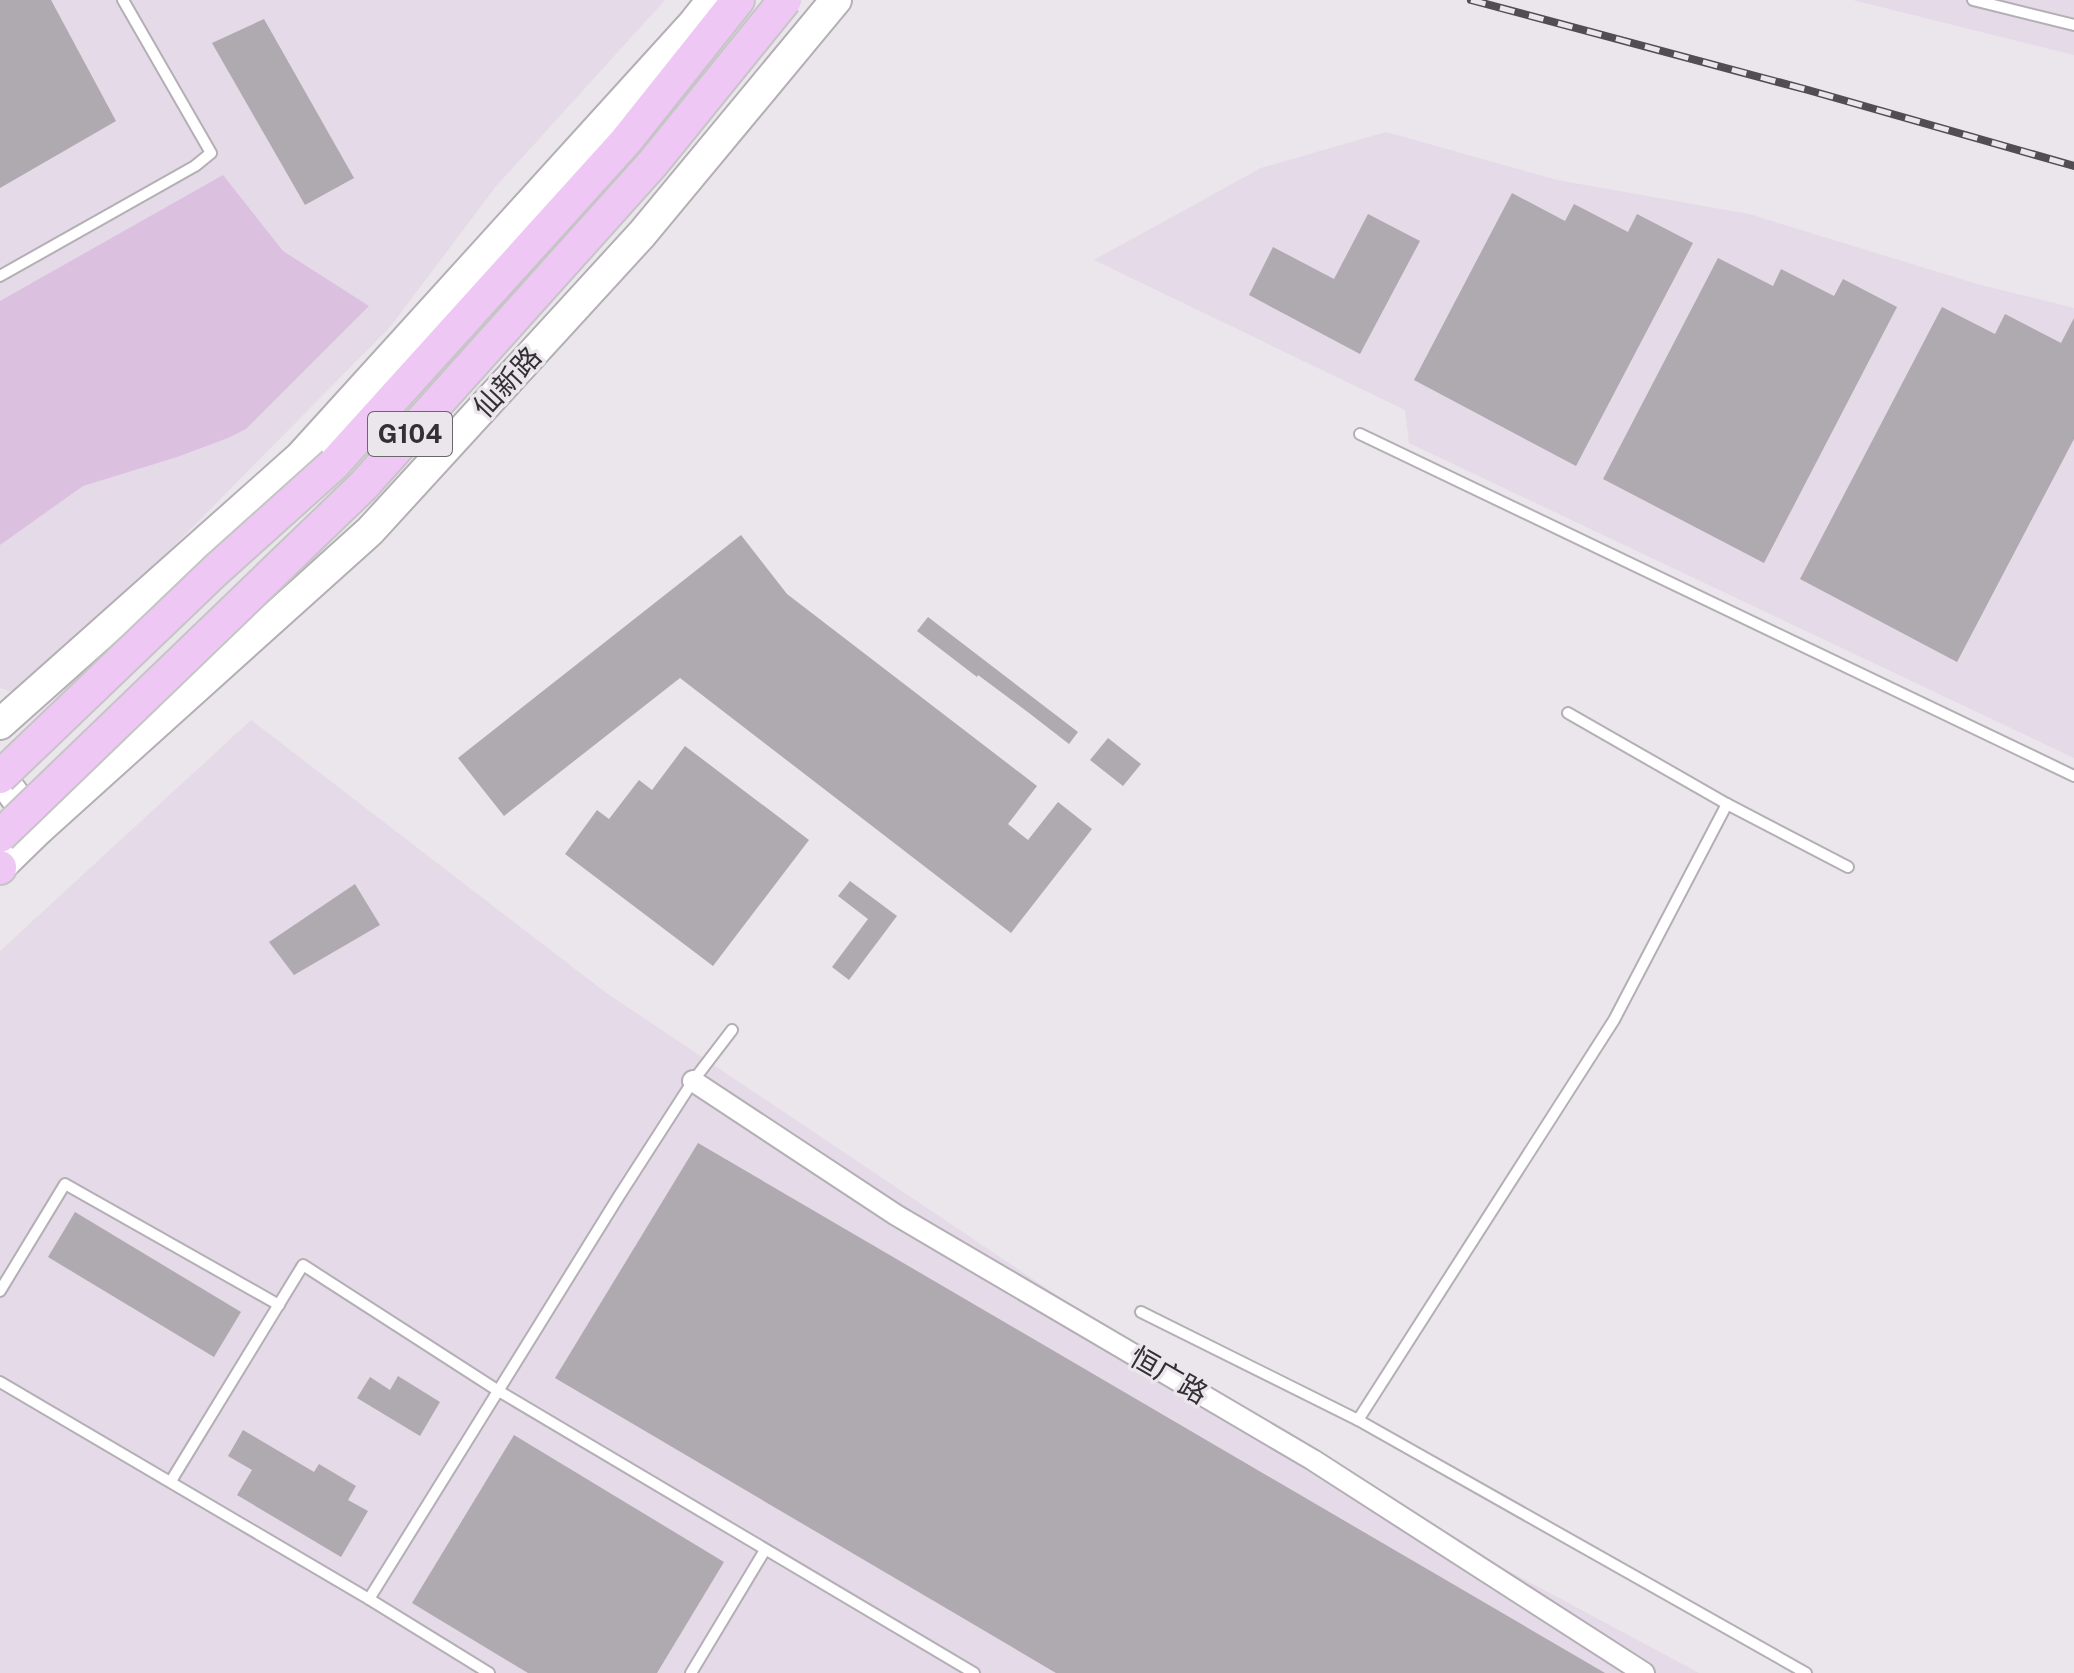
<svg xmlns="http://www.w3.org/2000/svg" width="2074" height="1673" viewBox="0 0 2074 1673" font-family="'Public Sans','Noto Sans SC',sans-serif">
	<style>
		.built { fill: #e5dae8 }
		.green { fill: #dbc0e0 }
		.building { fill: #afa9b0 }
		.lines { fill: none; stroke-linecap: round; stroke-linejoin: round }
		.lane-casing { stroke: #b4aeb5; stroke-width: 14 }
		.street-casing { stroke: #b4aeb5; stroke-width: 24 }
		.secondary-casing { stroke: #b4aeb5; stroke-width: 34 }
		.primary-casing { stroke: #c6c5c6; stroke-width: 36 }
		.lane { stroke: #fff; stroke-width: 10 }
		.street { stroke: #fff; stroke-width: 20 }
		.secondary { stroke: #fff; stroke-width: 30 }
		.primary { stroke: #eec7f5; stroke-width: 32 }
		.rail-casing { stroke: #514e52; stroke-width: 8 }
		.rail { stroke: #ebe5ec; stroke-width: 5; stroke-dasharray: 15; stroke-linecap: butt }
		.primary-bridge-casing { stroke: #c6c5c6; stroke-width: 36; stroke-linecap: butt }
		.primary-bridge { stroke: #eec7f5; stroke-width: 32 }
		.labels { text-anchor: middle; stroke-width: 7; stroke-linejoin: round; paint-order: stroke }
		.shield { fill: #ebe5ec; stroke: #6a666a; stroke-width: 2 }
		.shield-label { font-size: 26px; font-weight: bold; fill: #323033 }
		.street-label { font-size: 28px; fill: #323033; stroke: #ebe5ec }
	</style>
	<rect width="100%" height="100%" fill="#ebe5ec"/>
	<g class="built">
		<polygon points="0,0 665,0 497,185 390,327 165,555 19,694 0,688"/>
		<polygon points="1853,0 2074,0 2074,55"/>
		<polygon points="1386,132 1557,180 1749,214 1977,284 2074,308 2074,758 1409,443 1405,410 1094,260 1261,168"/>
		<polygon points="251,720 605,992 1131,1345 1464,1547 1699,1673 0,1673 0,951"/>
	</g>
	<polygon class="green" points="223,175 283,251 369,306 246,429 228,438 177,457 83,486 0,545 0,301"/>
	<g class="building">
		<polygon points="0,0 51,0 116,121 0,188"/>
		<polygon points="264,19 354,178 305,205 212,43"/>
		<polygon points="1512,193 1565,221 1574,204 1628,232 1637,214 1693,243 1576,466 1414,380"/>
		<polygon points="1368,214 1420,241 1360,354 1249,295 1273,247 1334,279"/>
		<polygon points="1718,258 1773,286 1781,269 1834,296 1843,279 1897,307 1764,563 1603,479"/>
		<polygon points="1942,307 1995,334 2005,314 2061,343 2074,318 2074,439 1957,662 1800,579"/>
		<polygon points="741,535 787,594 1037,786 1008,824 1028,840 1058,802 1092,829 1011,933 680,678 504,816 458,758"/>
		<polygon points="928,617 1078,732 1069,744 1029,713 978,675 977,677 917,631"/>
		<polygon points="1108,738 1141,764 1123,786 1090,760"/>
		<polygon points="685,746 809,840 713,966 565,854 597,810 609,819 639,780 652,790"/>
		<polygon points="850,881 897,916 849,980 832,967 868,919 838,896"/>
		<polygon points="355,884 380,925 294,975 269,942"/>
		<polygon points="698,1143 1605,1673 1056,1673 555,1378"/>
		<polygon points="75,1212 241,1312 214,1357 48,1257"/>
		<polygon points="398,1376 440,1402 420,1436 357,1398 370,1377 390,1390"/>
		<polygon points="243,1430 314,1472 319,1464 356,1486 348,1500 368,1511 341,1557 237,1495 252,1470 228,1456"/>
		<polygon points="514,1435 724,1562 657,1673 528,1673 412,1603"/>
	</g>
	<g class="lines">
		<g class="lane-casing">
			<g id="lane">
				<polyline points="1973,0 2074,25"/>
				<polyline points="0,276 195,166 211,153 123,0"/>
				<polyline points="1360,434 2074,776"/>
				<polyline points="1568,713 1727,804 1848,867"/>
				<polyline points="0,1291 65,1184 279,1305"/>
				<polyline points="1141,1312 1358,1420 1806,1673"/>
				<polyline points="0,1382 369,1599 619,1196 693,1081 732,1030"/>
				<polyline points="1358,1420 1614,1020 1727,804"/>
				<polyline points="171,1481 303,1265 497,1390 974,1673"/>
				<polyline points="369,1599 489,1673"/>
				<polyline points="691,1673 765,1550"/>
			</g>
		</g>
		<g class="street-casing">
			<polyline id="street" points="693,1081 896,1215 1313,1460 1644,1673"/>
		</g>
		<g class="secondary-casing">
			<g id="secondary">
				<polyline points="0,724 300,457 693,24 712,0"/>
				<polyline points="0,776 39,829"/>
				<polyline points="0,867 39,829 370,531 642,234 836,0"/>
			</g>
		</g>
		<g class="primary-casing">
			<g id="primary">
				<polyline points="334,464 625,142 738,0"/>
				<polyline points="0,868 0,867"/>
			</g>
		</g>
		<use href="#lane" class="lane"/>
		<use href="#street" class="street"/>
		<use href="#secondary" class="secondary"/>
		<use href="#primary" class="primary"/>
		<g class="rail-casing">
			<polyline id="rail" points="1471,0 1808,90 2074,166"/>
		</g>
		<use href="#rail" class="rail"/>
		<g class="primary-bridge-casing">
			<g id="primary-bridge">
				<polyline points="0,777 216,570 334,464"/>
				<polyline points="0,836 363,486 653,163 785,0"/>
			</g>
		</g>
		<use href="#primary-bridge" class="primary-bridge"/>
	</g>
	<g class="labels">
		<rect class="shield" x="368" y="412" width="84" height="44" rx="6"/>
		<g class="shield-label">
			<text x="410" y="443">G104</text>
		</g>
		<g class="street-label">
			<text transform="translate(507 382) rotate(-47)" y="10">仙新路</text>
			<text transform="translate(1169 1375) rotate(30)" y="10">恒广路</text>
		</g>
	</g>
</svg>
